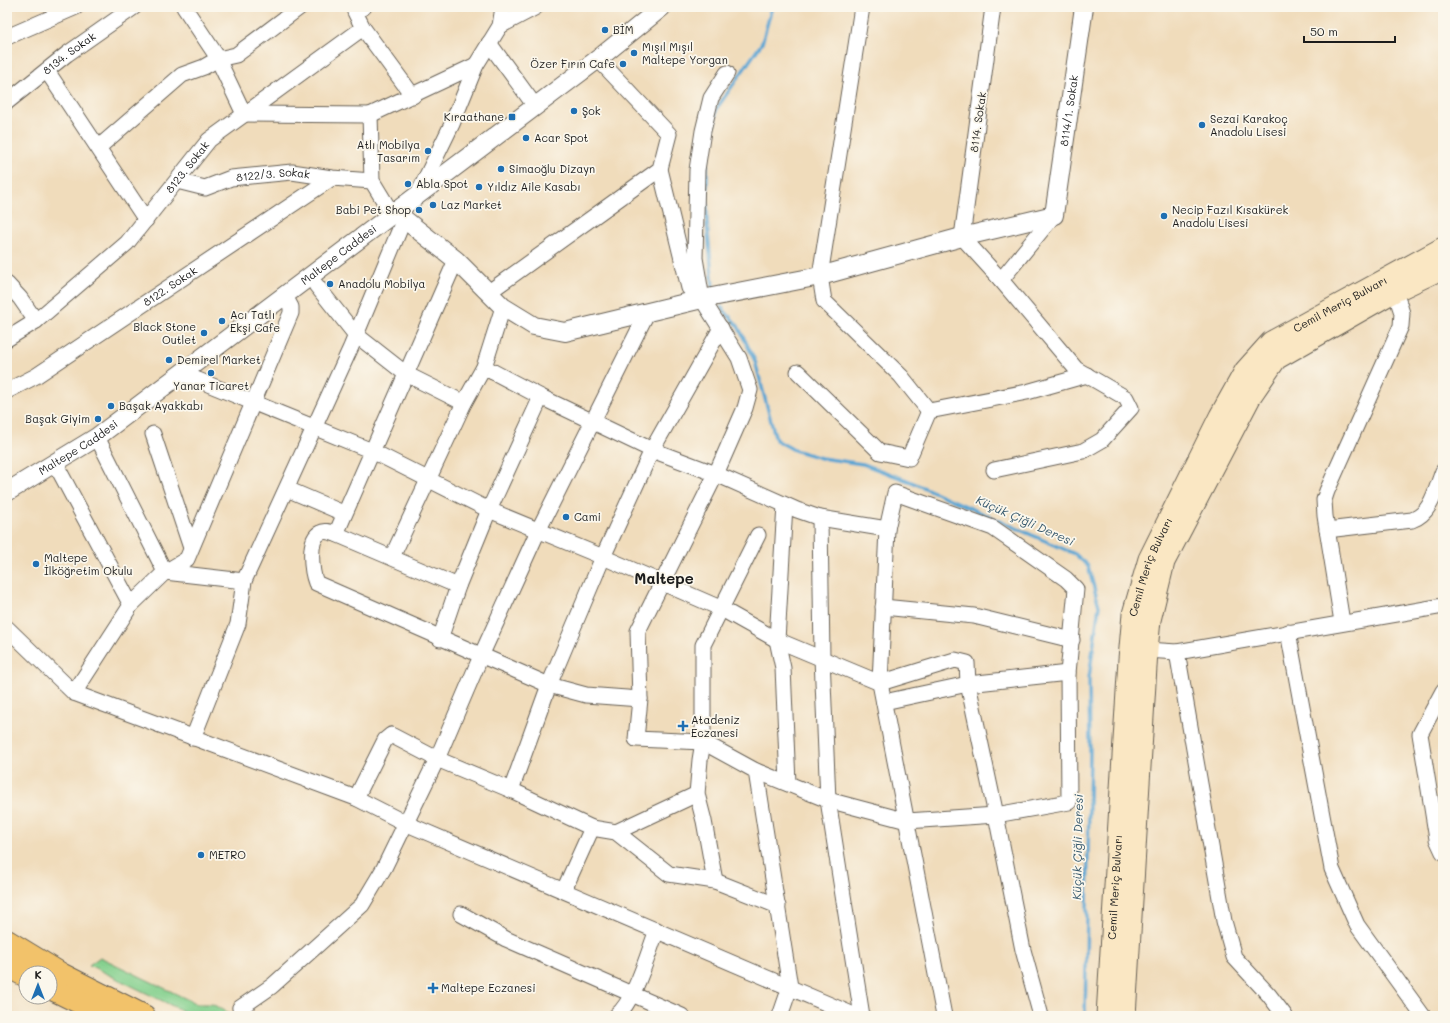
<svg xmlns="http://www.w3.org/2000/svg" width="1450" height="1023" viewBox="0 0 1450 1023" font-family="Mali,sans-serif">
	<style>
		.green { fill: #85d08e; stroke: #507655 }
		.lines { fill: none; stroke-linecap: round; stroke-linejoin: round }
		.stream { stroke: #5ba5d3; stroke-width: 3.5 }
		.minor-casing { stroke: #665f54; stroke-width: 17 }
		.tertiary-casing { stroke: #665f54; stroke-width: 20 }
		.secondary-casing { stroke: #665f54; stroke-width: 23 }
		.trunk-casing { stroke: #665f54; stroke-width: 24 }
		.minor { stroke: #fff; stroke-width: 15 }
		.tertiary { stroke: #fff; stroke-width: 18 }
		.secondary { stroke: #fae7c3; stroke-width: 21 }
		.trunk { stroke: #f2c26a; stroke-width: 22 }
		.poi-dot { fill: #1f6fb2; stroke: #fbf7ec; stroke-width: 1.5 }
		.labels { text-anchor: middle; stroke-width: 3.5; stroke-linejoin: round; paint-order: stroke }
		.poi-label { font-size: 11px; fill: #1c1c1c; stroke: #fbf7ec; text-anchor: start }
		.street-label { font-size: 11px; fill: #1c1c1c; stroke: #fbf7ec }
		.water-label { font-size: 12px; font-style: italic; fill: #385a6e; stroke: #fbf7ec }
		.district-label { font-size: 15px; font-weight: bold; fill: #1c1c1c; stroke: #fbf7ec }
	</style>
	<rect width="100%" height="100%" fill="#fbf7ec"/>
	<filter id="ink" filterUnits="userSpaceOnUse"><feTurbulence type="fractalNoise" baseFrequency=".025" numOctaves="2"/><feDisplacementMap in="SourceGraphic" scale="8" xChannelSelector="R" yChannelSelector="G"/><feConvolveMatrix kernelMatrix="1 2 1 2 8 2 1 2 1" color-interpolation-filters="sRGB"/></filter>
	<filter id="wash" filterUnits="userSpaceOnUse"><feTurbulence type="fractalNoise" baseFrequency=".012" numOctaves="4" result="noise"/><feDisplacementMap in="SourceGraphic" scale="16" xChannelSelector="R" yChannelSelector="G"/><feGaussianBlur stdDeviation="0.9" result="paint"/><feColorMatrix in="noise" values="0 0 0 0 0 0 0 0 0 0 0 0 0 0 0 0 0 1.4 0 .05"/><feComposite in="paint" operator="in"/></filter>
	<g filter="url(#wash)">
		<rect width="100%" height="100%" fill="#f0dcbb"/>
		<polygon class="green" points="100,957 197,1004 212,1004 235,1016 193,1016 89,965"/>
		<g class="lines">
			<g class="stream">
				<polyline points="713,287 707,222 707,162 717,108 762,43 772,7"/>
				<polyline points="721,307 738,326 755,361 776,440 794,450 821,458 863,464 909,481 1075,554 1088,566 1099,606 1089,678 1090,752 1085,1016"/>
			</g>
		</g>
	</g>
	<g filter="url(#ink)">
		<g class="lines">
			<g class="minor-casing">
				<g id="minor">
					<polyline points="184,7 216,55 244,114 370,115 372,181 392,214"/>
					<polyline points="862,7 820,276 824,301 901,376 929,411"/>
					<polyline points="993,7 962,237 1001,280"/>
					<polyline points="500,26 536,7"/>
					<polyline points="363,28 413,96"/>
					<polyline points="7,37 76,7"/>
					<polyline points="489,43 535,106"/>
					<polyline points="47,71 146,220"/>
					<path id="s1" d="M7,102l60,-48 67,-47"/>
					<polyline points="370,115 476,65"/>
					<polyline points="99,147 182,75 204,67 218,59 236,55 300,7"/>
					<polyline points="660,169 689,288 702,299 739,358 750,390 745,408 716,474 638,631 640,699 636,739 703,742 756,771 828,800 907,821 996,815 1069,802 1068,673 1076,589 1066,579 993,528 895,493 887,529 880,683 944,1016"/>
					<path id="s2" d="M177,181l28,7 26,-10 61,-6 40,6 40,3"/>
					<polyline points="418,194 452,124 476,65 500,26 503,7"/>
					<polyline points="456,260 336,534 458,586"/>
					<polyline points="7,284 20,298 36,321"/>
					<polyline points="316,285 355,334 406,374 464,403"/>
					<polyline points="489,292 660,169 669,134 598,59"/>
					<polyline points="702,299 695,258 697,170 703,131 711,98 727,73"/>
					<path id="s3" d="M7,339l29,-18 91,-78 82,-103 154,-112 -8,-16 9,-5"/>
					<polyline points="493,372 484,367 503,307"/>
					<polyline points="798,372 880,452 909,458 929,411"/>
					<polyline points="181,373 372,451 489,510 603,557 720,608 777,640 880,683 955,660 967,663 968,684 996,815 1023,950 1041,1016"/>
					<path id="s4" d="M7,391l29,-15 296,-198"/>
					<polyline points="929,411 1027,392 1087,375"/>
					<polyline points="153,434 191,548"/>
					<polyline points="97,437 165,572 244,581 238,624 193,738"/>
					<polyline points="55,463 131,605"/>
					<polyline points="994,470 1083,451 1102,440 1131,408 1126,398 1076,369 1001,280 1054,215"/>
					<polyline points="287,489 343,513"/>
					<polyline points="785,505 777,640 783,668 788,783"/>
					<polyline points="820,518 822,658 828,800 862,1016"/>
					<path d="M1327,530l85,-10c19,-6 24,-31 31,-49"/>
					<path d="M336,534c-6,-2 -11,-4 -16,-1 -13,6 -8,40 -4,50l233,102 37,10 54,4"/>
					<polyline points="392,557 464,403 484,367 541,397 652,450 716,474 797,510 820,518 887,529"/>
					<polyline points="244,581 351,347 404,219"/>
					<polyline points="883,607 974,616 1072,640"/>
					<polyline points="1342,622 1325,516 1324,500 1327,491 1401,326 1402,313 1395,291"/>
					<polyline points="7,628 74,693 356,798 405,823 856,1016"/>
					<polyline points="1288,632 1332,869 1357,925 1423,1016"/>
					<polyline points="440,639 458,586 489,510 541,397"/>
					<polyline points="1147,650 1177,652 1443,606"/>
					<polyline points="1177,652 1224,921 1234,957 1269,995 1285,1016"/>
					<polyline points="1443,691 1420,734 1437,839 1443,852"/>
					<polyline points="74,693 131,605 165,572 187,559 291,313 291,307 285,296"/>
					<polyline points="884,702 968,684 1068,673"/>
					<polyline points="756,771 790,987 780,1016"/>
					<polyline points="511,790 549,685 603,557 652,450 721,328"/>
					<polyline points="356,798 385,740 391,735 437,759 511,790 592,828 616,832 669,874 715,881 778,906"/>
					<polyline points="616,832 697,794"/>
					<polyline points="715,881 704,821 697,794 700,760 703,742 703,645 758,535"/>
					<polyline points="564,890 592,828"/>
					<polyline points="461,914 506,939 682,1016"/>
					<polyline points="243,1016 240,1008 272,986 362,905 384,868 437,759 481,656 538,531 647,313"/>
					<path d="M616,1016c19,-15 32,-63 41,-86"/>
				</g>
			</g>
			<g class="tertiary-casing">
				<g id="tertiary">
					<path id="s5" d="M404,219l52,41 47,47 31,19 31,6 137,-33 118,-23 142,-39 92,-22 30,-208"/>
					<path id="s6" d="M7,492l90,-55 501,-378 64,-52"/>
				</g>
			</g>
			<g class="secondary-casing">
				<g id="secondary">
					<path id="s7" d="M1107,1016l22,-357 4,-45 16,-55 71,-143 25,-45 26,-29 172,-94"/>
					<polyline points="1125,1016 1147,650 1150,620 1164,562 1252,394 1276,359 1395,291 1443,268"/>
				</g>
			</g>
			<g class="trunk-casing">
				<g id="trunk">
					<polyline points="7,941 61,974 144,1016"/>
					<polyline points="7,966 26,976"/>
					<polyline points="50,988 107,1016"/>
				</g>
			</g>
			<use href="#minor" class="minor"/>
			<use href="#tertiary" class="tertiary"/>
			<use href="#secondary" class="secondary"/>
			<use href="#trunk" class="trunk"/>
		</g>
	</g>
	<g class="poi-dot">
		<circle cx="605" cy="30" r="4"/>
		<circle cx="634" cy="53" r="4"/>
		<circle cx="623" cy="64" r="4"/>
		<circle cx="574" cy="111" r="4"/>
		<rect x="508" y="113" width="8" height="8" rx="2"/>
		<circle cx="1202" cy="125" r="4"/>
		<circle cx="526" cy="138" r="4"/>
		<circle cx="428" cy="151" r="4"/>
		<circle cx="501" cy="169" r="4"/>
		<circle cx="408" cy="184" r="4"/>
		<circle cx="479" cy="187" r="4"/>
		<circle cx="433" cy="205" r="4"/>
		<circle cx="419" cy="210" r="4"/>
		<circle cx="1164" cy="216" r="4"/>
		<circle cx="330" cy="284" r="4"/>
		<circle cx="222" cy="321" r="4"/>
		<circle cx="204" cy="333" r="4"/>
		<circle cx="169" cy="360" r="4"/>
		<circle cx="211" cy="373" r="4"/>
		<circle cx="111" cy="406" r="4"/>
		<circle cx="98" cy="419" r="4"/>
		<circle cx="566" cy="517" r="4"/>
		<circle cx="36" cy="564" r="4"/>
		<path d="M681 720h4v4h4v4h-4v4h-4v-4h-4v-4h4z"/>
		<circle cx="201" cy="855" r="4"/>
		<path d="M431 982h4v4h4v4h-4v4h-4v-4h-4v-4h4z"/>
	</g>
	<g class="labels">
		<g class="poi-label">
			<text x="613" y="34">BİM</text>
			<text x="642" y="51">Mışıl Mışıl<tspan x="642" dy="13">Maltepe Yorgan</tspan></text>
			<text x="615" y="68" text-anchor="end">Özer Fırın Cafe</text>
			<text x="582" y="115">Şok</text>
			<text x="504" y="121" text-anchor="end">Kıraathane</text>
			<text x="1210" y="123">Sezai Karakoç<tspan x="1210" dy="13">Anadolu Lisesi</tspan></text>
			<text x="534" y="142">Acar Spot</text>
			<text x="420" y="149" text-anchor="end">Atlı Mobilya<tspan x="420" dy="13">Tasarım</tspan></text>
			<text x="509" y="173">Simaoğlu Dizayn</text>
			<text x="416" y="188">Abla Spot</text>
			<text x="487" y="191">Yıldız Aile Kasabı</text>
			<text x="441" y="209">Laz Market</text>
			<text x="411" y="214" text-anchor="end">Babi Pet Shop</text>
			<text x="1172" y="214">Necip Fazıl Kısakürek<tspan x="1172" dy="13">Anadolu Lisesi</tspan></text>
			<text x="338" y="288">Anadolu Mobilya</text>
			<text x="230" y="319">Acı Tatlı<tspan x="230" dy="13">Ekşi Cafe</tspan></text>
			<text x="196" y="331" text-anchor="end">Black Stone<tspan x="196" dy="13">Outlet</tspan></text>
			<text x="177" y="364">Demirel Market</text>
			<text x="211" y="390" text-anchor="middle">Yanar Ticaret</text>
			<text x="119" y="410">Başak Ayakkabı</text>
			<text x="90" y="423" text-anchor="end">Başak Giyim</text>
			<text x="574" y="521">Cami</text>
			<text x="44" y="562">Maltepe<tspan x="44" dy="13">İlköğretim Okulu</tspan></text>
			<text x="691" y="724">Atadeniz<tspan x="691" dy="13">Eczanesi</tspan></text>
			<text x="209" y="859">METRO</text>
			<text x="441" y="992">Maltepe Eczanesi</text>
		</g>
		<g class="street-label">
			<text dy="4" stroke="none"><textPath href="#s1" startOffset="79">8134. Sokak</textPath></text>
			<text dy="4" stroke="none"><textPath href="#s5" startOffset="809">8114/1. Sokak</textPath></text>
			<text transform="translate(978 122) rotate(-82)" y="4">8114. Sokak</text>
			<text dy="4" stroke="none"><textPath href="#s3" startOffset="251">8123. Sokak</textPath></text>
			<text dy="4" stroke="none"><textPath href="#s2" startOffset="99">8122/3. Sokak</textPath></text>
			<text dy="4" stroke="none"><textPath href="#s6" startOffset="408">Maltepe Caddesi</textPath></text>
			<text dy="4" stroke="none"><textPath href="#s4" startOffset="194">8122. Sokak</textPath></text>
			<text dy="4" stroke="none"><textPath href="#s7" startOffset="789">Cemil Meriç Bulvarı</textPath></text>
			<text dy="4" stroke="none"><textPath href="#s6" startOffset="84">Maltepe Caddesi</textPath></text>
			<text dy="4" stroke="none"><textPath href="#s7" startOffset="453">Cemil Meriç Bulvarı</textPath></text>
			<text dy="4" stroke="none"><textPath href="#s7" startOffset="129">Cemil Meriç Bulvarı</textPath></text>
		</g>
		<g class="water-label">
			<text transform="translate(1025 521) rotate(24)" y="4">Küçük Çiğli Deresi</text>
			<text transform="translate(1078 847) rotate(-89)" y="4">Küçük Çiğli Deresi</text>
		</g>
		<g class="district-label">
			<text x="664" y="584">Maltepe</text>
		</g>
	</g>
	<rect width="1450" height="1023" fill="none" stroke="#fbf7ec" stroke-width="24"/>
	<g transform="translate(38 985)"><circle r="19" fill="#fbf7ec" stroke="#a29f99"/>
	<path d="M0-3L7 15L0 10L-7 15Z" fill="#1f6fb2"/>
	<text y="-6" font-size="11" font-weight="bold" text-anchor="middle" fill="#1c1c1c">K</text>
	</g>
	<path d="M1304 36v6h91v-6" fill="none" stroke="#1c1c1c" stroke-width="2"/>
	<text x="1310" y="36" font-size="12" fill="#1c1c1c" stroke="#fbf7ec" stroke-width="3" paint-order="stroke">50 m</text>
</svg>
